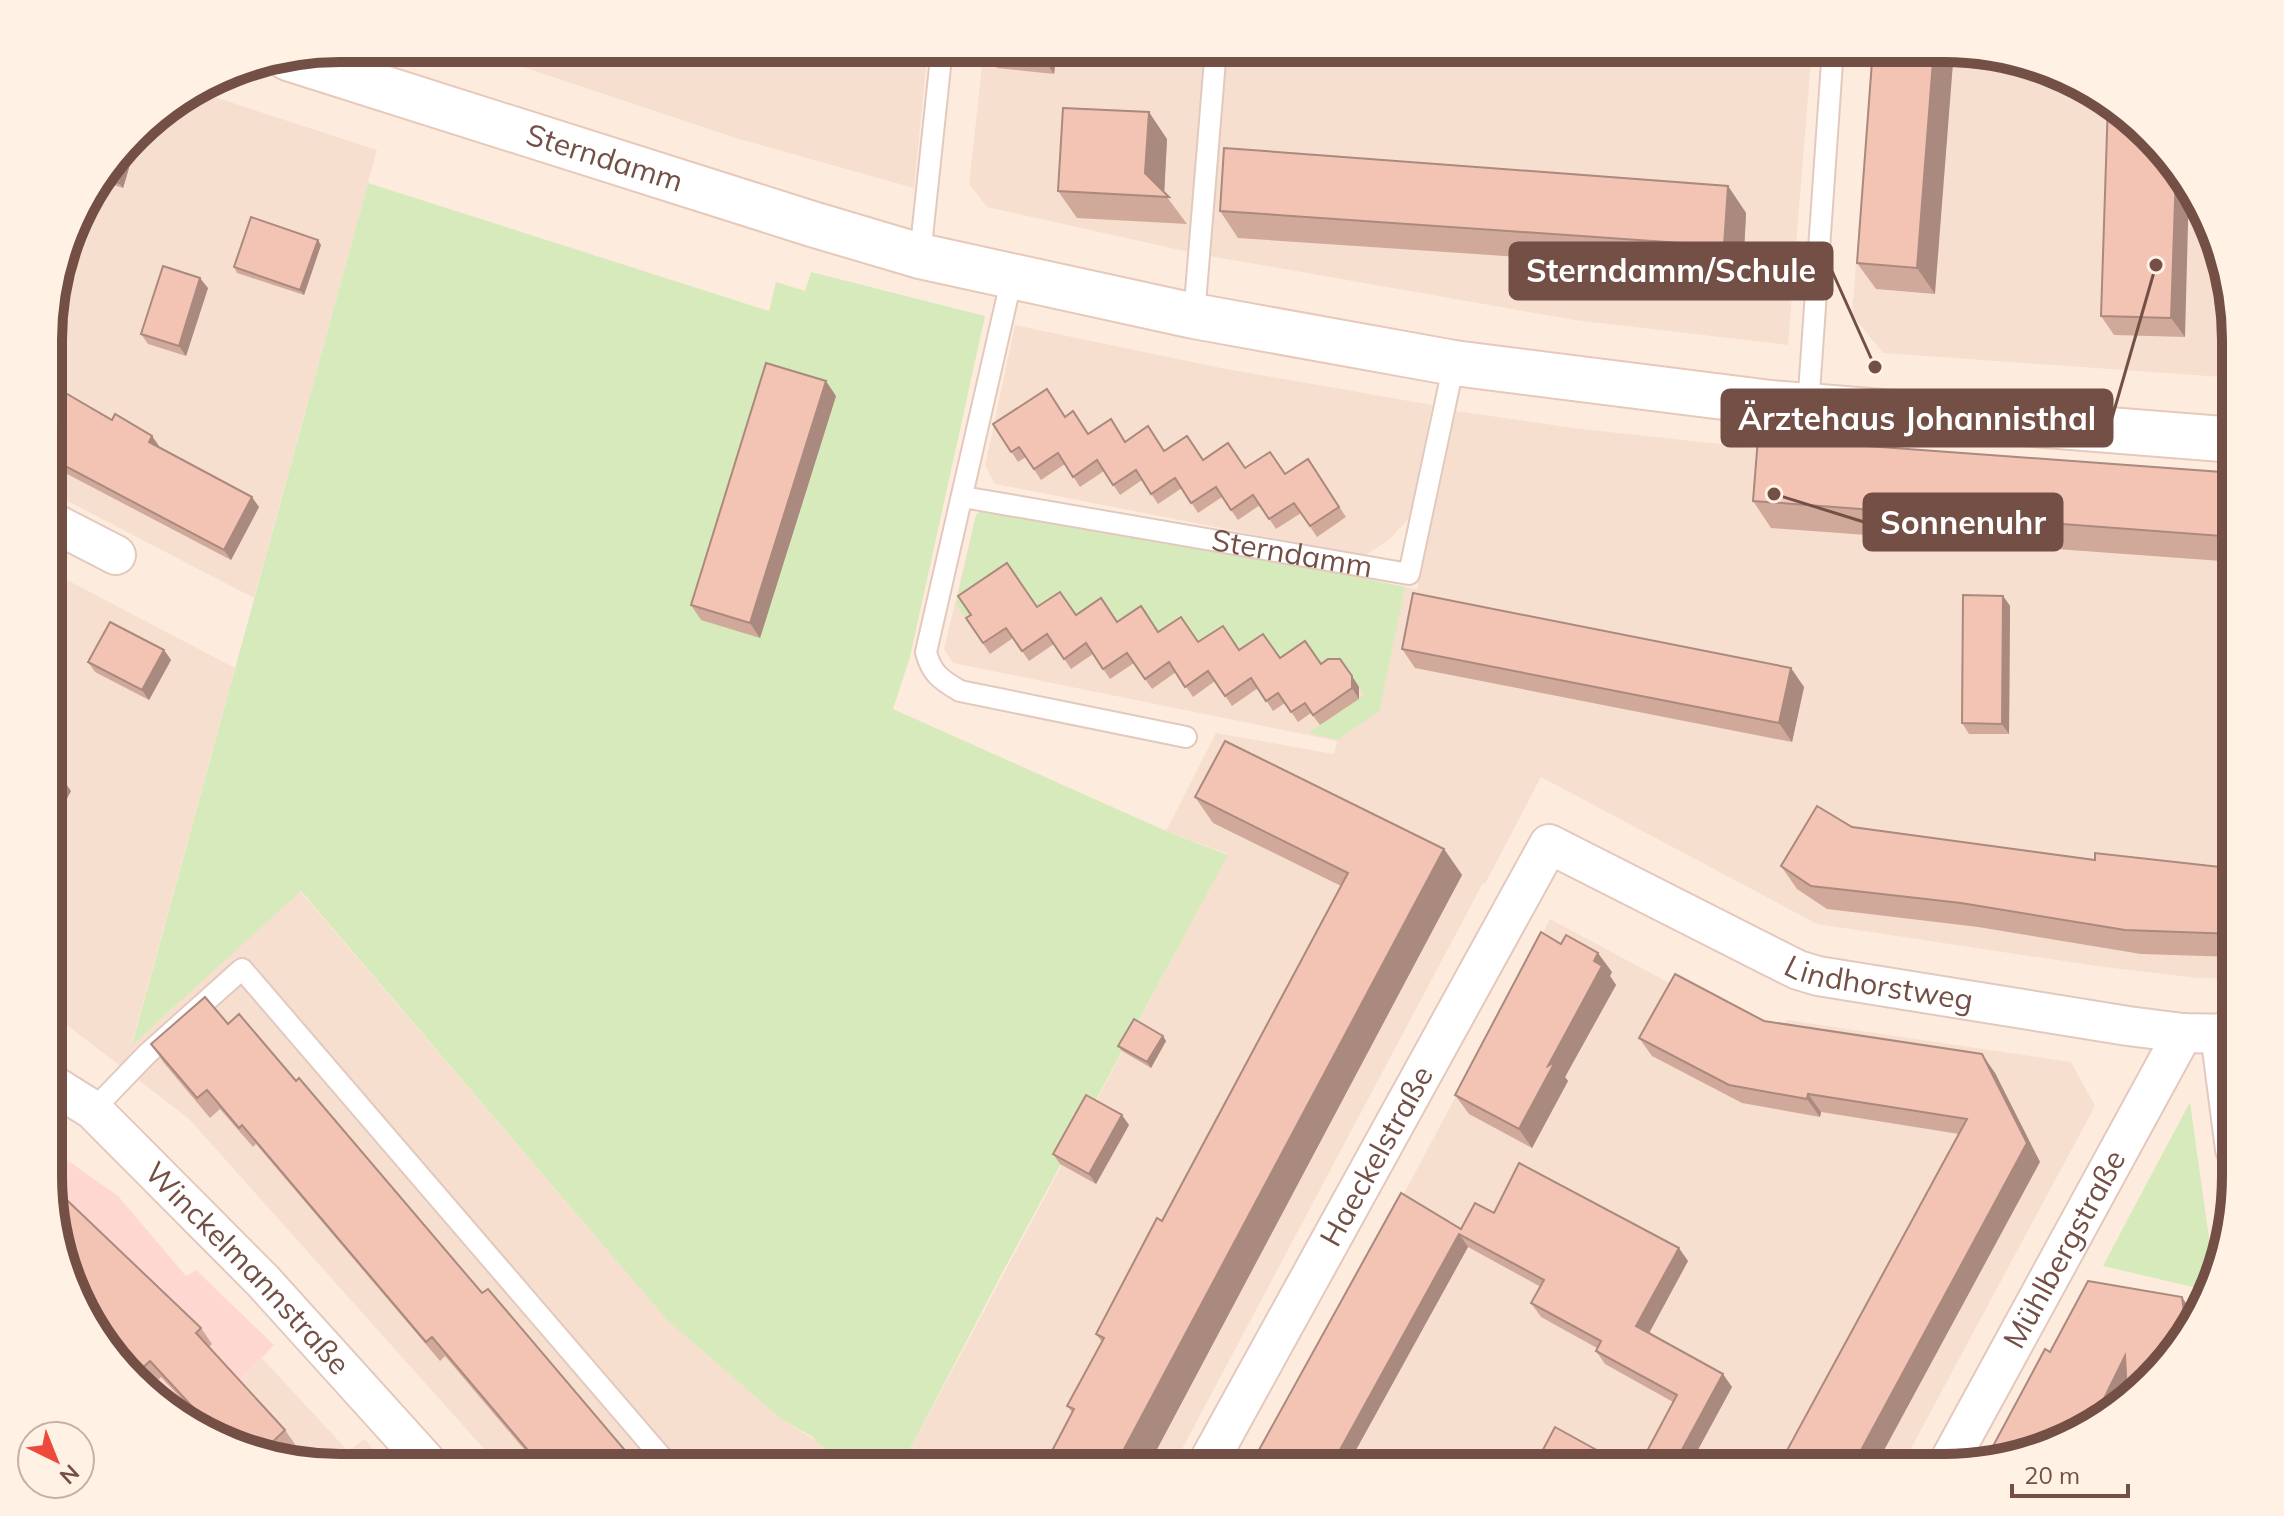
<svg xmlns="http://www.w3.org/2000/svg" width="2284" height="1516" viewBox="0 0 2284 1516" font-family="Mulish,sans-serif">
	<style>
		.residential { fill: #f7dfcf }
		.commercial { fill: #fed7d0 }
		.green { fill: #d6eabc }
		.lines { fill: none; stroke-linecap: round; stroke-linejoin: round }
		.lane-casing { stroke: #e3c9bd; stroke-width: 24 }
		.street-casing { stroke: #e3c9bd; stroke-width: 42 }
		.secondary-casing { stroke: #e8c8b9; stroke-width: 48 }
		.lane { stroke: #fff; stroke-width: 20 }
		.street { stroke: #fff; stroke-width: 38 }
		.secondary { stroke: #fff; stroke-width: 44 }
		.wall { fill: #d1a99b }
		.shaded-wall { fill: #aa897e }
		.building { fill: #f3c4b4; stroke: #aa897e; stroke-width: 2 }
		.labels { text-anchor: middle; stroke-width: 6; stroke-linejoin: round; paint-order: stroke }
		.street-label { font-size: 30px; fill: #734f45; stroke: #fff1e4 }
		.rim { fill: none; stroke: #734f45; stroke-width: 10 }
		.leader { fill: none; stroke: #734f45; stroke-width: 3 }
		.callout-dot { fill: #734f45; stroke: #fff1e4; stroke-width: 3 }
		.callout { fill: #734f45; stroke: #734f45; stroke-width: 3 }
		.callout-label { font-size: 32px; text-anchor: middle; font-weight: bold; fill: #fff }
	</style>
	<rect width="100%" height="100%" fill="#fdecde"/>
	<g class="residential">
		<polygon points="466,48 928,48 914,188 739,139"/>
		<polygon points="984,48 1812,48 1788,345 1574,320 1193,253 987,207 969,184"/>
		<polygon points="1872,48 1944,48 2037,63 2106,98 2197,195 2235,322 2235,378 1883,353 1852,315"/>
		<polygon points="196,91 377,150 254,598 50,492 50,303 78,211 147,121"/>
		<polygon points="1015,325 1221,368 1432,405 1410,517 1389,540 1364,556 995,484 985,466"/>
		<polygon points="1456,411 1581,429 1786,451 2235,484 2235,979 2198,978 2096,966 1817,924 1541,777 1485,884 1483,883 1172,1468 900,1468 1228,854 1166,831 1216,733 1334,754 1337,741 953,663 944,649 976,515 989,503 1417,589"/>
		<polygon points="50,571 235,668 132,1043 300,891 666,1319 781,1419 861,1468 501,1468 189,1119 50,1012"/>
		<polygon points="1550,919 1776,1040 1787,1020 2071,1062 2095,1106 1901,1467 1258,1468"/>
		<polygon points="262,1358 348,1451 365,1439 389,1468 340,1468 247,1453 195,1427"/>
	</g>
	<polygon class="commercial" points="50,1148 118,1196 186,1276 196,1270 274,1345 195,1427 178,1418 87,1322 50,1213"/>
	<g class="green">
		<polygon points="368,183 769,311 776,282 805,291 811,272 985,316 910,657 893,709 1166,831 1228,855 1000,1277 900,1468 861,1468 819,1444 813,1437 781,1419 666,1319 301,891 132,1045"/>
		<polygon points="989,503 1405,587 1379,712 1337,740 1308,733 1364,695 1344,664 1287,669 1083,625 978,625 973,628 956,604 976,515"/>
		<polygon points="2190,1102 2215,1281 2210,1291 2103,1266"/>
	</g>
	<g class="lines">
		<g class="lane-casing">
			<g id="lane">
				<polyline points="920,256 942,48"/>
				<path d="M1012,277l-86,375c5,21 15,28 34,39l226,46"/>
				<polyline points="1194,316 1216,48"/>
				<polyline points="1808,407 1833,48"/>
				<path id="s1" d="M963,497l446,77 45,-211"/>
				<polyline points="93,1110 147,1054 242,969 671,1468"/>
			</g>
		</g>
		<g class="street-casing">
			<g id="street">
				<polyline points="50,521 116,555"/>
				<polyline points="2220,1033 2235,1149"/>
				<path id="s2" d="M50,1083l43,27 170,171 169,187"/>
				<path id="s3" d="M1946,1467l237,-434"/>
				<path id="s4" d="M1205,1468l344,-624 219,111 30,15 20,6 310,50 55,7 52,1"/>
			</g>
		</g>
		<g class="secondary-casing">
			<g id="secondary">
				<path id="s5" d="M288,58l524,166 108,32 274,60 260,47 317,40 464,37"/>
			</g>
		</g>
		<use href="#lane" class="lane"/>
		<use href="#street" class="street"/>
		<use href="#secondary" class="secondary"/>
	</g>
	<g class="wall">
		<polygon points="800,48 873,48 872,56"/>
		<polygon points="1057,48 1054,74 997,68 983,49"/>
		<polygon points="1873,48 1935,294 1876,289 1857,263"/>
		<polygon points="2108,102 2185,337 2114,335 2101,316"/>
		<polygon points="140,131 123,188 101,181"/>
		<polygon points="1167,139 1164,193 1187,224 1077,218 1058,191"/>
		<polygon points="1728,186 1746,213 1743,272 1238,238 1220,211"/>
		<polygon points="321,245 304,295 237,273 234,267"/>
		<polygon points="208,288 186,356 148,344 141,334"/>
		<polygon points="50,384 112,420 152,436 158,447 259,507 231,560 50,465"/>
		<polygon points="836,396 760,638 701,620 691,605"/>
		<polygon points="1065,416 1088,434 1245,468 1285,474 1308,459 1346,517 1317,537 1301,513 1276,529 1260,505 1238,520 1222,497 1198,513 1182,488 1158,504 1142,480 1120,495 1104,471 1080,487 1065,464 1041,480 1026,457 1018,462 993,424"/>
		<polygon points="2235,473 2235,562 1771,528 1753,501"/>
		<polygon points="2003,596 2010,606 2009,734 1969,734 1962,723"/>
		<polygon points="1037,607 1117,622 1199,642 1280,658 1321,664 1340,659 1359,687 1359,699 1320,725 1311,713 1298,722 1285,703 1273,711 1258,688 1232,706 1215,681 1193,697 1176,672 1152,689 1134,663 1110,679 1093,654 1071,669 1054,644 1029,661 1013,638 990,654 966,618"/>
		<polygon points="1402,649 1804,687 1792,742 1415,668"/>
		<polygon points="164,650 171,660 149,700 95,672 88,662"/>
		<polygon points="1195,797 1444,849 1462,875 1147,1468 1043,1468 1072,1412 1067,1406 1102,1342 1096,1334 1162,1221 1341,886 1213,823"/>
		<polygon points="1852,827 2095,860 2235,867 2235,957 2141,954 1978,927 1827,909 1797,889 1781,866"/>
		<polygon points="1612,972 1610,976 1616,985 1565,1077 1568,1081 1532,1148 1469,1114 1455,1095"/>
		<polygon points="1764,1021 1995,1073 2040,1162 1959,1134 1821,1112 1820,1117 1742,1103 1652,1056 1639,1038"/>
		<polygon points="228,1024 296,1081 482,1293 640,1468 540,1468 445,1356 440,1361 256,1144 253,1147 220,1109 210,1118 164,1063 151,1044"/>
		<polygon points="1163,1036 1166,1041 1151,1068 1122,1051 1118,1046"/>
		<polygon points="1129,1125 1096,1184 1060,1164 1053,1154"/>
		<polygon points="50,1213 201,1328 212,1344 209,1347 285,1430 297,1447 284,1459 247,1453 218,1438 161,1377 150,1389 87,1322 88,1308 80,1300"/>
		<polygon points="1494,1213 1688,1261 1649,1332 1732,1387 1688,1468 1638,1468 1673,1402 1605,1364 1596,1351 1597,1348 1541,1317 1531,1303 1541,1287 1468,1247 1346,1468 1249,1468 1461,1229"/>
		<polygon points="1538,1459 1629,1468 1544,1468"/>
	</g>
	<g class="shaded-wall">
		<polygon points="867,48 873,48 872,56"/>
		<polygon points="1042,48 1057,48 1054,74 1041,55"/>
		<polygon points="1934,48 1954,50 1935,294 1917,268"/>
		<polygon points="1149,112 1167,139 1164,197 1145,173"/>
		<polygon points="140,131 123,188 119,183 131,142"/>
		<polygon points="2176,172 2189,186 2185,337 2171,318"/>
		<polygon points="1728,186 1746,213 1743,272 1724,246"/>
		<polygon points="318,240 321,245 304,295 300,290"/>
		<polygon points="200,278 208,288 186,356 179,346"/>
		<polygon points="826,381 836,396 760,638 750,623"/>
		<polygon points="152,436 159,446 156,452 149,442"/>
		<polygon points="252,497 259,507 231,560 224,550"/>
		<polygon points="2003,596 2010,606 2009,734 2002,724"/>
		<polygon points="164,650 171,660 149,700 142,690"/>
		<polygon points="1791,668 1804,687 1792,742 1779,723"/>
		<polygon points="1352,676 1359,687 1359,699 1352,688"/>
		<polygon points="64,781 71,791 50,831 50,807"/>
		<polygon points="1444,849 1462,875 1147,1468 1114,1468"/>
		<polygon points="1598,953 1612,972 1610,976 1616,985 1565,1077 1568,1081 1532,1148 1519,1129"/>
		<polygon points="1163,1036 1166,1041 1151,1068 1147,1062"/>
		<polygon points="1982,1054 1995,1073 2040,1162 1875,1467 1852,1467 2027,1143"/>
		<polygon points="1808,1094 1821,1112 1820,1117 1807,1099"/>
		<polygon points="1122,1115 1129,1125 1096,1184 1089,1174"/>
		<polygon points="1459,1234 1468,1247 1346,1468 1330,1468"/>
		<polygon points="1679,1248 1688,1261 1646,1339 1636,1326"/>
		<polygon points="2182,1297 2196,1318 2187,1337"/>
		<polygon points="2125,1356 2141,1380 2089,1429"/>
		<polygon points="1723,1374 1732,1387 1688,1468 1672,1468"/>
	</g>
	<g class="building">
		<polygon points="983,48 1042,48 1041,55"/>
		<polygon points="1873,48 1934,48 1917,268 1857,263"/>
		<polygon points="2108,102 2110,102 2176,172 2171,318 2101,316"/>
		<polygon points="1063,108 1149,112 1145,173 1169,197 1058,191"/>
		<polygon points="131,142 119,183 103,178"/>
		<polygon points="1224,148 1728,186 1724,246 1220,211"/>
		<polygon points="251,217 318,240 300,290 234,267"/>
		<polygon points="163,266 200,278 179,346 141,334"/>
		<polygon points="766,363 826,381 750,623 691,605"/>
		<polygon points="50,384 112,420 115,414 152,436 149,442 252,497 224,550 50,458"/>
		<polygon points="1047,389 1065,417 1073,411 1088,434 1111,419 1125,442 1148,426 1164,451 1187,436 1203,460 1228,443 1245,468 1270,452 1285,474 1308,459 1339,507 1310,526 1294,503 1269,519 1253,495 1231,510 1216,487 1191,503 1175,478 1151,494 1136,470 1113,485 1097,460 1073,477 1058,453 1034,469 1019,447 1011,452 993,424"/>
		<polygon points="1758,438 2235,473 2235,537 1753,501"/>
		<polygon points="1007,563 1037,607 1060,592 1076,615 1101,598 1117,622 1141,606 1158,632 1181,617 1198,642 1223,626 1239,650 1263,634 1280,658 1305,641 1321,664 1328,659 1340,659 1352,676 1352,688 1313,715 1305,703 1291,712 1278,693 1266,701 1251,678 1225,696 1208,671 1185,687 1169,662 1145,679 1127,653 1103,669 1086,643 1064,659 1047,634 1022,651 1006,628 983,643 966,618 971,615 958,596"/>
		<polygon points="1413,593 1791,668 1779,723 1402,649"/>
		<polygon points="1963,595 2003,596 2002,724 1962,723"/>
		<polygon points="110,622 164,650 142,690 88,662"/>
		<polygon points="1225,741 1444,849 1114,1468 1043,1468 1074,1409 1067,1406 1104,1338 1096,1334 1157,1218 1162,1221 1348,873 1195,797"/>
		<polygon points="50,774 64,781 50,807"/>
		<polygon points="1817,806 1852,827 2095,860 2095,853 2220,867 2235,867 2235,934 2125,930 1961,903 1811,886 1781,866"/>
		<polygon points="1541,932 1561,944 1566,935 1598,953 1594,961 1602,966 1548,1066 1555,1062 1519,1129 1455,1095"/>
		<polygon points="1675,974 1764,1021 1982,1054 2027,1143 1852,1467 1778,1467 1967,1119 1808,1094 1807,1099 1729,1085 1639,1038"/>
		<polygon points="205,997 228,1024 239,1014 296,1081 299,1078 482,1293 488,1289 640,1468 543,1468 432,1337 426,1342 242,1125 239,1128 207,1090 197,1098 151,1044"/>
		<polygon points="1134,1019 1163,1036 1147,1062 1118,1046"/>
		<polygon points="1086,1095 1122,1115 1089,1174 1053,1154"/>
		<polygon points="1519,1163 1679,1248 1636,1326 1723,1374 1672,1468 1638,1468 1677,1395 1596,1351 1601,1341 1531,1303 1544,1280 1459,1234 1330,1468 1249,1468 1401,1193 1461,1229 1475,1203 1494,1213"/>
		<polygon points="50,1184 201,1328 196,1333 285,1430 259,1455 247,1453 225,1442 150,1361 136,1374 87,1322 84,1312 90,1305 77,1292 50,1213"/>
		<polygon points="2088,1281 2182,1297 2187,1337 2186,1338 2127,1394 2125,1356 2089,1429 1985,1461 2045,1349 2050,1352"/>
		<polygon points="1555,1427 1629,1468 1554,1468 1538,1459"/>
	</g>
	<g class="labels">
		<g class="street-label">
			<text dy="10" stroke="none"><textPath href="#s5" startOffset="332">Sterndamm</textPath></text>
			<text dy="10" stroke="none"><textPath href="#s1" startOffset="334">Sterndamm</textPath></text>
			<text dy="10" stroke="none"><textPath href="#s4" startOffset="1074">Lindhorstweg</textPath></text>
			<text dy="10" stroke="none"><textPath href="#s4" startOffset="356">Haeckelstraße</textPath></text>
			<text dy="10" stroke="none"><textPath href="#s3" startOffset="248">Mühlbergstraße</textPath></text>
			<text dy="10" stroke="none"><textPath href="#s2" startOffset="272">Winckelmannstraße</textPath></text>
		</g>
	</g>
	<path d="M0 0H2284V1516H0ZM340 62H1944A278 278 0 0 1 2222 340V1176A278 278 0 0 1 1944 1454H340A278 278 0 0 1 62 1176V340A278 278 0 0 1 340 62Z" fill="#fff1e4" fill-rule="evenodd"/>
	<path class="rim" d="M340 62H1944A278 278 0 0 1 2222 340V1176A278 278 0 0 1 1944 1454H340A278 278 0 0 1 62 1176V340A278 278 0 0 1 340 62Z"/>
	<path class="leader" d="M1875 367L1832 271M2156 265L2112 418M1774 494L1864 522"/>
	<g class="callout-dot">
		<circle cx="1875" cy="367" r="8"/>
		<circle cx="2156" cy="265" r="8"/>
		<circle cx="1774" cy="494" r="8"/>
	</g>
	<g class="callout">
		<rect x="1510" y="243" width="322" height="56" rx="8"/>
		<rect x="1722" y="390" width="390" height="56" rx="8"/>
		<rect x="1864" y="494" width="198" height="56" rx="8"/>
	</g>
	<g class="callout-label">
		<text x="1671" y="282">Sterndamm/Schule</text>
		<text x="1917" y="430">Ärztehaus Johannisthal</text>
		<text x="1963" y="534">Sonnenuhr</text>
	</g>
	<g transform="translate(56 1460) rotate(137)"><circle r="38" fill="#fff1e4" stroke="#c7b0a4" stroke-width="2"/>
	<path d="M0-6L14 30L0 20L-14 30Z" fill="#ed4a3d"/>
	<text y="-12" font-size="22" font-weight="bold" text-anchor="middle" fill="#734f45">N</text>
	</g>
	<path d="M2012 1484v12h116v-12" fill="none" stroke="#734f45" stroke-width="4"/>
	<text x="2024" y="1484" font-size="24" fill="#734f45" stroke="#fff1e4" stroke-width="6" paint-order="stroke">20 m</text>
</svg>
